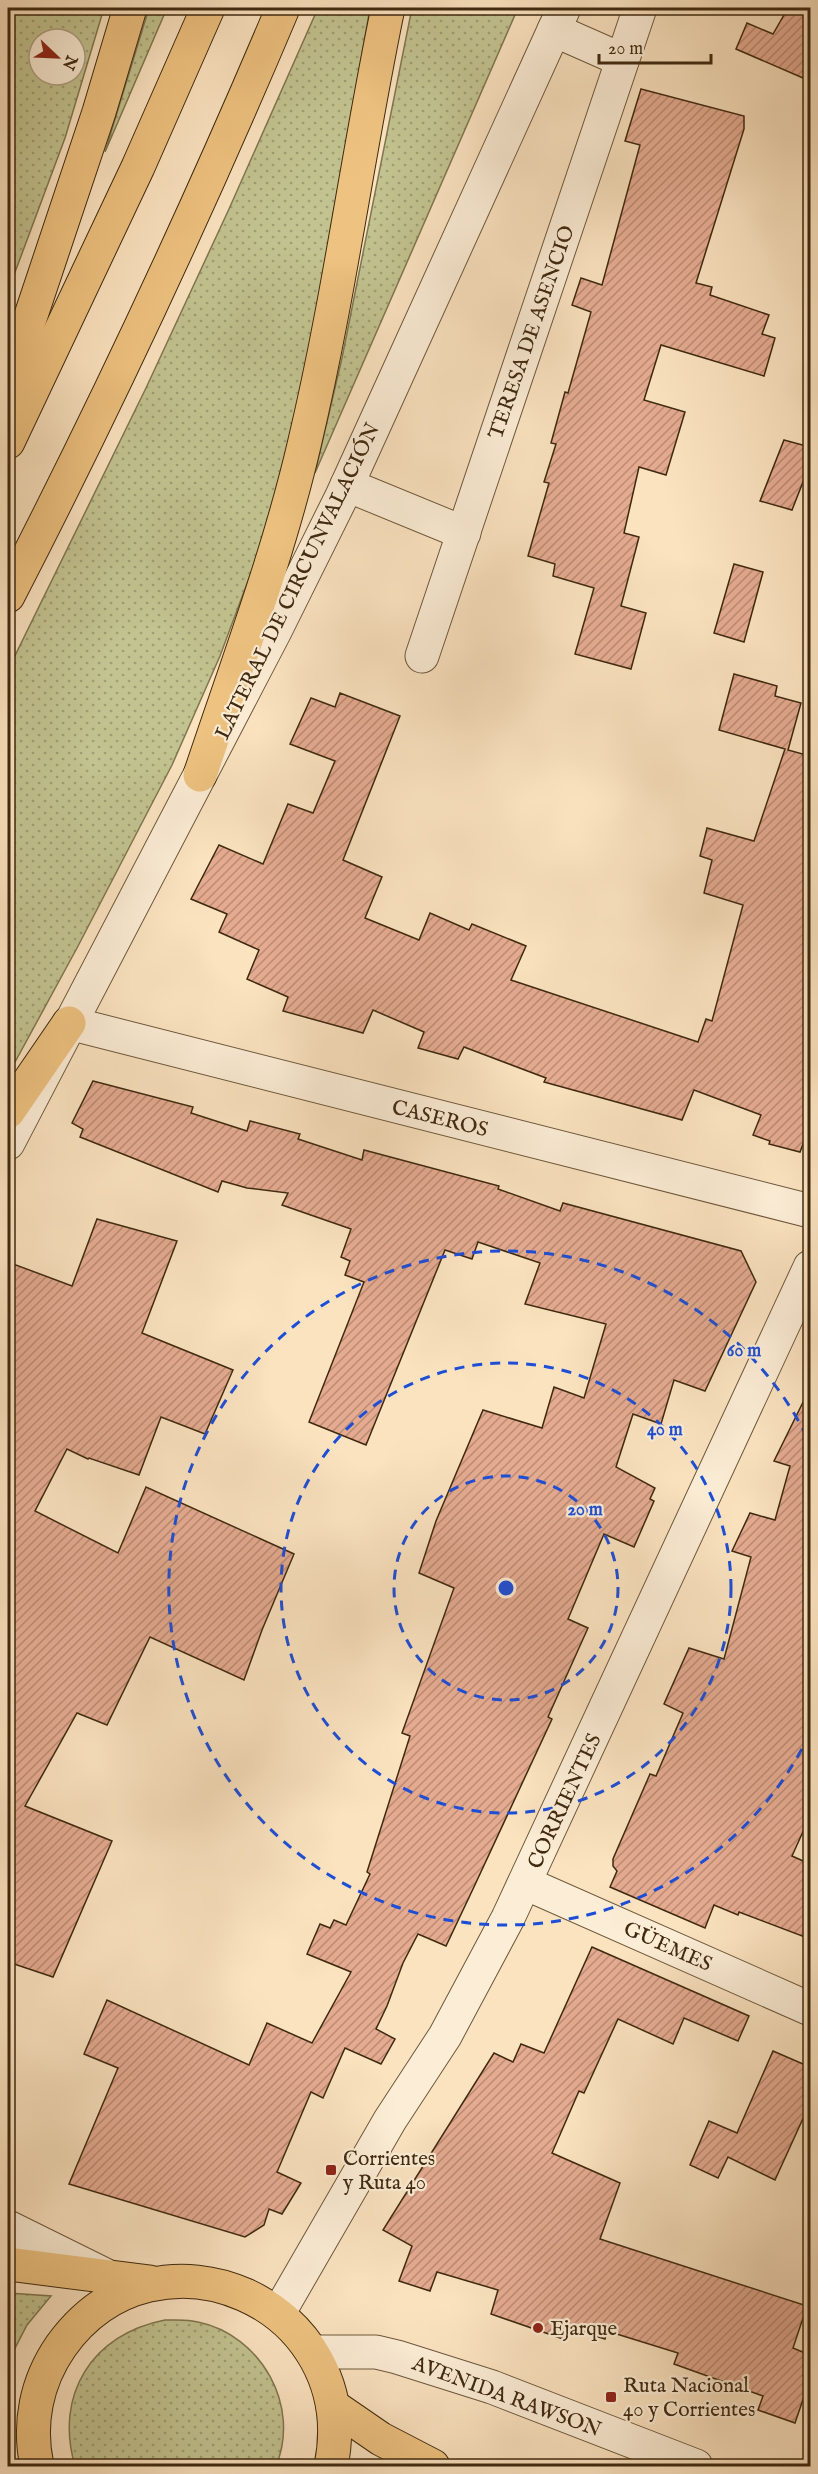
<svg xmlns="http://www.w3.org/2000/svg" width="818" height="2474" viewBox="0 0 818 2474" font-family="'IM FELL English',serif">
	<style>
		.grass { fill: url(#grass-dots); stroke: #807650; stroke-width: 1.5; fill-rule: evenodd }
		.building { fill: url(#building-hatch); stroke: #3f290f; stroke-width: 1.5 }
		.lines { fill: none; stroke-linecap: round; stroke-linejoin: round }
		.minor-casing { stroke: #6e583b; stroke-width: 35 }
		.tertiary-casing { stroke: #6e583b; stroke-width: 35 }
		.trunk-casing { stroke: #3f290f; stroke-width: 35 }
		.motorway-casing { stroke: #3f290f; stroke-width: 35 }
		.minor { stroke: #fcedd6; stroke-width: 33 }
		.tertiary { stroke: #fcedd6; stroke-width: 33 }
		.trunk { stroke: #eec280; stroke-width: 33 }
		.motorway { stroke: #eec280; stroke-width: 33 }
		.ring { fill: none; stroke: #1d4ed8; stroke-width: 3; stroke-dasharray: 10 8 }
		.poi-dot { fill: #8f2418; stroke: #fcedd6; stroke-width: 2 }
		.labels { text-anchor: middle; stroke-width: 4.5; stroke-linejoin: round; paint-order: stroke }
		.street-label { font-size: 21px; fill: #3f290f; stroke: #fcedd6 }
		.poi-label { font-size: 21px; fill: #3f290f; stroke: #fcedd6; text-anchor: start }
		.centre { fill: #1d4ed8; stroke: #fcedd6; stroke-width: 3 }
		.ring-label { font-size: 18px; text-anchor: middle; font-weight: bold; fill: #1d4ed8; stroke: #fcedd6; stroke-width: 4.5; stroke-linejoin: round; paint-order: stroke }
	</style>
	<defs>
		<pattern id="grass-dots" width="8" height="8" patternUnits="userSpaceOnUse" patternTransform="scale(1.5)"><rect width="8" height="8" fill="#c2c390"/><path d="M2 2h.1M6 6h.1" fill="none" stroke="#9f9e74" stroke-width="1.8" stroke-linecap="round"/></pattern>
		<pattern id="building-hatch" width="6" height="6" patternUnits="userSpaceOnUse" patternTransform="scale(1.5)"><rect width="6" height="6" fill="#e5ab91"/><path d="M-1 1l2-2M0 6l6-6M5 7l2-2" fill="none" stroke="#bb8b75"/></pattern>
	</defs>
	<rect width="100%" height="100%" fill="#fbe3c0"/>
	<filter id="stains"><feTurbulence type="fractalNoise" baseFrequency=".00333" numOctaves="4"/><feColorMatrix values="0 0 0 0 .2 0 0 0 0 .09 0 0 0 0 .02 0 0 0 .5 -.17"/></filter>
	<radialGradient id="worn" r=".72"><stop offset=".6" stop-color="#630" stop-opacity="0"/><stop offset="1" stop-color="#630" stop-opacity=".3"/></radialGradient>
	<g class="grass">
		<path d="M8,8h96l-39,130 -57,153zM39,39h36v36h-36z"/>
		<polygon points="149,8 167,8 105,152"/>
		<polygon points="318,8 370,8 310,353 295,426 261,546 220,656 172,765 77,948 8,1075 8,670 146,388 229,209"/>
		<polygon points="412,8 518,8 315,473 342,358"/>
		<polygon points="8,2293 51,2296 27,2325 8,2362"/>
		<path d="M165,2320c11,0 22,-1 33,2 63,13 103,84 78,144h-201c-21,-71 17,-132 90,-146z"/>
	</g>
	<g class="building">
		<polygon points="788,8 810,8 810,81 736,49 747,23 773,34"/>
		<polygon points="641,89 744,116 744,129 696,283 712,287 710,295 769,315 762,334 775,338 764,376 661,345 644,400 685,412 666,475 639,467 624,533 639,537 621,606 646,613 631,669 575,654 594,588 553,576 555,564 528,556 549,483 544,482 556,444 551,443 565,392 568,393 591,312 572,305 581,278 602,285 640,145 625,141"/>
		<polygon points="784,440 810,447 810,464 792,510 760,501"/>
		<polygon points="734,564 763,572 744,642 714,633"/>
		<polygon points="734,674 777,686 775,696 801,703 788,750 810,756 810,1126 800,1152 769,1144 770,1141 753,1135 761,1115 694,1090 682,1120 544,1082 546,1078 464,1047 458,1059 418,1048 424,1032 373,1010 363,1033 283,1011 288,997 247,979 259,950 219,932 227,914 191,899 219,845 263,864 288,804 313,813 335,761 290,744 311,698 335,707 340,693 400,716 343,860 382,877 365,918 419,940 430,913 469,930 472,924 526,946 511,980 698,1042 706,1019 712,1021 743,905 704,893 712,860 700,856 707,828 754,841 785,749 719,730"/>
		<polygon points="93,1081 193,1107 191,1113 247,1131 250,1121 300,1134 298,1139 362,1160 364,1150 499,1186 498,1189 560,1211 563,1203 741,1251 756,1282 705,1391 674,1380 661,1424 633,1414 616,1467 655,1488 650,1499 654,1501 634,1547 604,1534 568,1619 588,1628 548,1717 552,1719 473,1889 446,1946 418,1934 403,1963 387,2006 376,2029 395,2039 381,2064 345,2048 323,2098 311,2092 277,2172 301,2183 282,2214 269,2209 264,2225 245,2237 69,2184 118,2068 84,2054 107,2000 249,2065 267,2023 312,2043 351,1972 307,1954 320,1924 330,1928 334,1920 346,1925 370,1874 367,1872 410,1736 402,1733 454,1588 419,1573 436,1521 483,1410 542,1428 554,1387 584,1398 606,1324 525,1304 540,1263 478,1242 472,1259 445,1250 366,1445 309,1422 364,1282 345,1275 350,1261 341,1257 351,1229 282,1205 288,1193 247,1188 222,1181 218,1192 80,1137 83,1129 72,1123"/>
		<polygon points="97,1219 177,1241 142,1333 233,1370 205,1434 161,1417 139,1475 89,1458 88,1459 67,1449 35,1511 118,1553 146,1487 294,1554 262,1630 244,1680 150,1637 107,1725 77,1713 25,1806 112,1841 53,1977 8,1962 8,1262 72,1286"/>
		<polygon points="810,1388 810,1816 792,1856 810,1864 810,1939 739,1912 738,1915 714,1905 705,1928 610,1887 617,1871 613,1866 613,1859 650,1774 656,1776 683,1713 664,1704 689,1648 724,1659 751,1557 732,1551 750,1513 775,1520 790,1466 774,1461"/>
		<polygon points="592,1947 749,2016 738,2041 684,2018 673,2044 618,2019 584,2093 579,2091 552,2153 620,2183 600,2239 807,2306 793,2348 810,2355 810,2379 795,2423 758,2410 763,2396 674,2364 678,2353 607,2331 605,2339 570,2328 566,2340 491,2314 498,2290 437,2272 430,2291 399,2281 412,2246 383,2230 494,2053 513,2062 521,2044 544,2053"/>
		<polygon points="773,2051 810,2067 810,2103 775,2180 728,2157 718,2178 690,2165 709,2121 737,2133"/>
	</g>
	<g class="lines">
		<g class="minor-casing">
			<g id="minor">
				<polyline points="554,30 622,60"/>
				<polyline points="347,485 464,533"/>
				<polyline points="422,656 640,8"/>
				<polyline points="69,1023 810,1211"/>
				<polyline points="525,1883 810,2009"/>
				<polyline points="278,2314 390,2120 445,2036 508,1918 810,1267"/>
			</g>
		</g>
		<g class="tertiary-casing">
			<g id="tertiary">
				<polyline points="8,1143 275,631 342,496 564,8"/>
				<polyline points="8,2227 105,2275"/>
				<polyline points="312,2352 376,2352 397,2357 492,2387 696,2466"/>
			</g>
		</g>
		<g class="trunk-casing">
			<g id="trunk">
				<polyline points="8,2264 150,2282"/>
				<path d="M37,2466c-9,-42 -1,-84 24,-120 96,-134 303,-43 270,120"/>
			</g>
		</g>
		<g class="motorway-casing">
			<g id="motorway">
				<polyline points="8,384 99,112 130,8"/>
				<polyline points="8,442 138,167 208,8"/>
				<path d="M8,596c99,-192 191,-389 275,-588"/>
				<path d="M200,775c37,-111 79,-221 105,-334 34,-143 53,-289 83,-433"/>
				<polyline points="8,1112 69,1023"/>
				<polyline points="333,2406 381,2439 433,2466"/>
			</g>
		</g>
		<use href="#minor" class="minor"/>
		<use href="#tertiary" class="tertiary"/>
		<use href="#trunk" class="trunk"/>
		<use href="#motorway" class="motorway"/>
	</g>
	<g class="ring">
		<circle cx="506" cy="1588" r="112"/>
		<circle cx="506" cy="1588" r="225"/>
		<path d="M810 1733A337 337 0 1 1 810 1443"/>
	</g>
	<g class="poi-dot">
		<rect x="325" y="2164" width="12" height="12" rx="3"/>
		<circle cx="538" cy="2328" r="6"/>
		<rect x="605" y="2391" width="12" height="12" rx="3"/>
	</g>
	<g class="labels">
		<g class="street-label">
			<text transform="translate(531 332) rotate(-71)" y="7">TERESA DE ASENCIO</text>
			<text transform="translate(297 581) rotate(-64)" y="7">LATERAL DE CIRCUNVALACIÓN</text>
			<text transform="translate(440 1118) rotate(14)" y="7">CASEROS</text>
			<text transform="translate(564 1801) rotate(-65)" y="7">CORRIENTES</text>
			<text transform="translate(668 1946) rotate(24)" y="7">GÜEMES</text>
			<text transform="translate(507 2396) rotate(20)" y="7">AVENIDA RAWSON</text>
		</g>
		<g class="poi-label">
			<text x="343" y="2165">Corrientes<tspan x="343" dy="24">y Ruta 40</tspan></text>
			<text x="550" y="2335">Ejarque</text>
			<text x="623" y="2392">Ruta Nacional<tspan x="623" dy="24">40 y Corrientes</tspan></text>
		</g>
	</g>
	<circle cx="506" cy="1588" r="9" class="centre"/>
	<g class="ring-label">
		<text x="744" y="1356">60 m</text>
		<text x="665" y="1435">40 m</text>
		<text x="585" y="1515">20 m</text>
	</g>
	<rect width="818" height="2474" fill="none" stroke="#fbe3c0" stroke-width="30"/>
	<rect x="9" y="9" width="800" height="2456" fill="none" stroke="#3f290f" stroke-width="3"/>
	<rect x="15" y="15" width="788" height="2444" fill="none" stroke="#3f290f" stroke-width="1.5"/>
	<g transform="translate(57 57) rotate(113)"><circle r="28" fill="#fcedd6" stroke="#b09f86" stroke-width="1.5"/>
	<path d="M0-4.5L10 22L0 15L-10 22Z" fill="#8f2418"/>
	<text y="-9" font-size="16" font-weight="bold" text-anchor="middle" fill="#3f290f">N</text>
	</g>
	<path d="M599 54v9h112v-9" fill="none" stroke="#3f290f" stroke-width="3"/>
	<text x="608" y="54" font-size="18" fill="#3f290f" stroke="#fcedd6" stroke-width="4.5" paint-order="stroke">20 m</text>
	<rect width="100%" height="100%" filter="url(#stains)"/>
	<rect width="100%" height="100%" fill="url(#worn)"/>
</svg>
